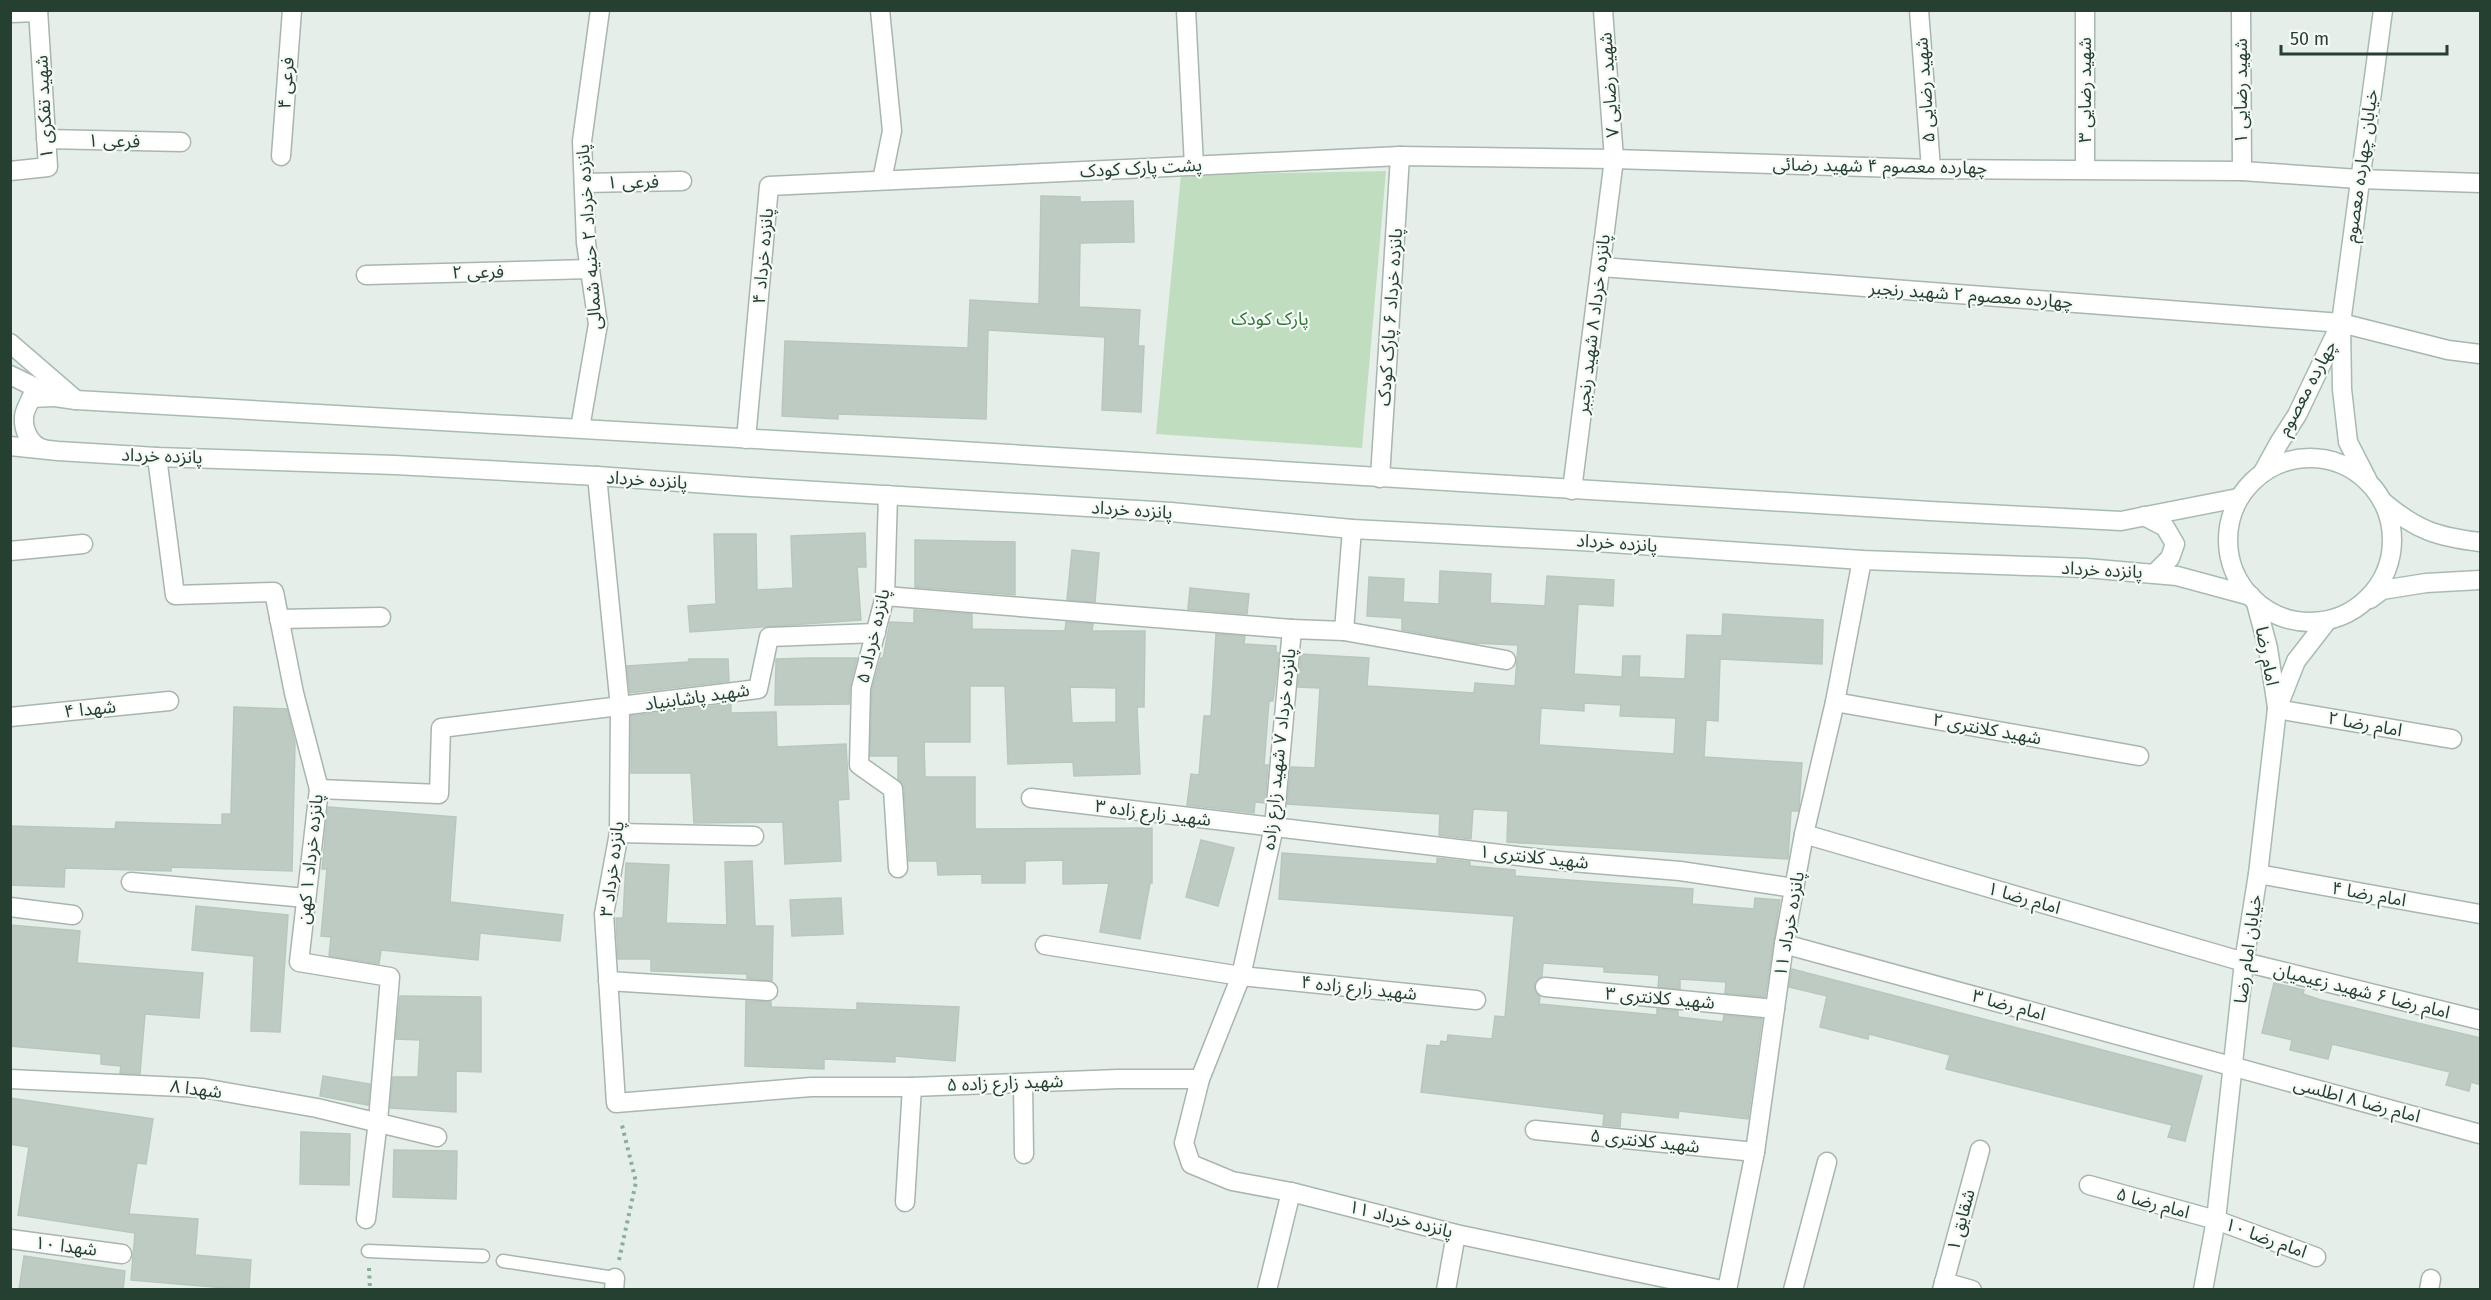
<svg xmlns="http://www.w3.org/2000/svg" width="2491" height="1300" viewBox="0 0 2491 1300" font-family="'Fira Sans','Noto Sans Arabic',sans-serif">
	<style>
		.green { fill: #c0ddc0 }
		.building { fill: #becbc3; stroke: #b8c7bd; stroke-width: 1.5; fill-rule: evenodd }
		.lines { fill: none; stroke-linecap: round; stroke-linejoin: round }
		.lane-casing { stroke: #a8b6ad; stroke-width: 15 }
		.street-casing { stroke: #a8b6ad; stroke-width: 21 }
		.secondary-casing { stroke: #a7bcaf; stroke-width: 21 }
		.path { stroke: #88b098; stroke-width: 4; stroke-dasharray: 3 4.5; stroke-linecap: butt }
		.lane { stroke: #fff; stroke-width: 12 }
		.street { stroke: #fff; stroke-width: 18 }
		.secondary { stroke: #fff; stroke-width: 18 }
		.labels { text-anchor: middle; stroke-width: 4.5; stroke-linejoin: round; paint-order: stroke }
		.street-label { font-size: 18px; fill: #253f31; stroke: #f6faf7 }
		.park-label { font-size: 18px; fill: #317439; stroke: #f6faf7 }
	</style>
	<rect width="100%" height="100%" fill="#e5eee8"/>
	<polygon class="green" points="1386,171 1362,448 1156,434 1181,175"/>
	<g class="building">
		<polygon points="1041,196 1080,197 1080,202 1133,201 1134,242 1080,243 1079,307 1140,310 1138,346 1144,346 1141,412 1102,410 1105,337 988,330 986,419 838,414 838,419 782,416 785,341 968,348 970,300 1039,304"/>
		<polygon points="865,533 866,567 857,567 861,620 690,632 688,606 716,604 714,534 756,534 757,590 793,588 791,536"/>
		<polygon points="915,540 1015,542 1015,595 915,587"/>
		<polygon points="1072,550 1099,553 1095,602 1067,600"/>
		<path d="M1440,571l51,3 -1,29 55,3 2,-30 67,4 -1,26 -35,-2 -4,70 48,3 1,-21h17l-1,21 46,2 2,-44 35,1 1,-22 100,6 -1,44 -102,-5 -2,62 -12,-1 -2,37 98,6 -3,44 -1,4h-7l-3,48 -281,-17 1,-31 -35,-2 -2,30 -32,-4 1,-21 -153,-10 4,-37 24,1 5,-80 -22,-1 3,-33 68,4 -2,28 107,7 1,-10 40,3 3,-41 -46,-2 -70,-13v-12l-35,-2 2,-39 35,2 -1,23 36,2zM1584,703l37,2 -1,11 56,2 -2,36 -135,-9 2,-37 43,3z"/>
		<polygon points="1190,588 1249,594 1247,614 1188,609"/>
		<path d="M914,610l58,4v15l93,2 1,-9 27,2 -1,7h53l-1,76h-7l3,67 -66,2 -1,-14 -65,2 -3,-78h-35v56h-46l1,35h50v52l177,-1v55h-2l-10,56 -40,-7 9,-49 -46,1v-24l-38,1v22h-43v-9l-44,1 -1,-14h-28l-5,-73 -6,-9v-23h-28l2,-66 9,-32h2l7,-36 24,1zM1070,687l46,1v34l-44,1z"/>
		<polygon points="1216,634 1245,636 1244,644 1276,646 1276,652 1279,653 1273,701 1269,701 1264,765 1268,765 1265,803 1255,802 1254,813 1187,805 1191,774 1199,775 1204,716 1211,716"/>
		<polygon points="809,658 857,658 850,685 849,704 775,705 776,659"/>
		<polygon points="689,659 728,659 729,681 630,693 627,666 688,662"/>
		<polygon points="731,704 731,713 776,712 777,747 846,744 849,799 838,800 841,861 785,864 783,822 694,823 691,773 631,773 631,716"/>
		<polygon points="234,707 287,709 295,743 292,871 171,867 171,871 65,868 64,887 10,885 10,826 115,829 116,822 222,825 222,814 231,814"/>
		<polygon points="328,807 456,817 450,902 563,915 560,941 480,933 478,960 381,950 379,964 329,956 331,937 321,936 327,869 322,869"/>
		<polygon points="1201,840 1234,848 1218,906 1186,897"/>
		<polygon points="1282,853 1437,864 1437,858 1470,862 1470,866 1515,870 1515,876 1693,889 1692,904 1754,909 1755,898 1780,900 1765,997 1725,993 1726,982 1680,979 1680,989 1658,987 1659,975 1604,972 1604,967 1543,963 1542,976 1534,985 1535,992 1540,997 1539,1004 1657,1015 1657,1009 1678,1011 1678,1017 1723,1022 1724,1015 1762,1019 1748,1119 1679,1111 1678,1118 1621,1112 1620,1127 1603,1125 1604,1114 1421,1092 1427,1045 1440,1046 1441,1041 1447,1042 1448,1035 1492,1039 1495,1016 1505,1017 1514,916 1279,899"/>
		<polygon points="752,861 755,926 773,926 772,981 747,978 747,974 651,971 651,959 618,959 616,918 623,918 626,863 669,865 666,923 727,925 725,862"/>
		<polygon points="841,898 843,934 792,936 790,900"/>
		<polygon points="196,906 288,915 280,1032 251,1031 254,956 192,950"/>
		<polygon points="10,925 80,931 77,963 203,973 199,1018 145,1014 140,1074 120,1073 121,1066 101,1064 101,1054 10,1046"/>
		<polygon points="1792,969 2202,1076 2185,1141 2168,1137 2172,1125 1946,1069 1950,1055 1869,1034 1868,1039 1820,1027 1827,996 1789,987"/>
		<polygon points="2274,983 2304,990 2303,994 2321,1000 2481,1038 2481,1085 2471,1082 2469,1091 2446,1085 2450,1072 2332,1044 2328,1059 2290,1050 2292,1040 2262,1033"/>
		<polygon points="400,996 481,997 481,1072 456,1071 456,1112 390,1108 393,1077 418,1077 420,1040 396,1039"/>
		<polygon points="746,1001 771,1002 771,1007 857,1010 857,1003 959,1007 955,1061 895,1056 895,1062 824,1059 824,1069 745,1066"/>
		<polygon points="323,1076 370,1084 368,1105 320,1096"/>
		<polygon points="10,1098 153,1119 146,1164 137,1163 129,1214 198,1219 195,1255 251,1260 249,1290 131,1280 135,1233 18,1215 29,1147 10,1144"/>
		<polygon points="301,1132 350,1134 349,1185 300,1184"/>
		<polygon points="394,1150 457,1151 456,1199 393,1197"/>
		<polygon points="24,1256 125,1271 123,1290 19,1290"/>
	</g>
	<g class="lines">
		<g class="lane-casing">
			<g id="lane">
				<polyline points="368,1251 483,1256"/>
				<polyline points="503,1261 615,1278"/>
			</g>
		</g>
		<g class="street-casing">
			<g id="street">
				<polyline points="880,10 892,131 882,180"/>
				<polyline points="1186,10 1194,166"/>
				<polyline points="1919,10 1931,169"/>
				<polyline points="2085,10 2085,169"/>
				<polyline points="2241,10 2242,171"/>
				<polyline points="10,13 38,12"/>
				<polyline points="46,139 181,142"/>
				<polyline points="281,156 292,10"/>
				<polyline points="10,171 48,167 38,10"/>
				<polyline points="584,183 682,181"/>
				<polyline points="1601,267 2341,323 2448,350 2480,354"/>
				<polyline points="366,275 590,269"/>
				<polyline points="580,428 598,324 586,243 582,141 600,10"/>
				<polyline points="746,439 769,186 1400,156 1614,159 1931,169 2242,171 2359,179 2480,183"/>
				<polyline points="157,457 175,595 274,592 294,693 319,789 299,962 390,977 378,1121 366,1219"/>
				<polyline points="597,476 620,707 619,833 604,914 616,1103 811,1087 912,1087 1118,1079 1200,1079"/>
				<polyline points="1380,478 1400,156"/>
				<polyline points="1572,490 1614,159 1603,10"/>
				<polyline points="888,495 885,596 861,688 859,765 893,789 898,868"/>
				<polyline points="10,551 83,544"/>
				<polyline points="885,596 1292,629"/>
				<polyline points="279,619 381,617"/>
				<polyline points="1344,631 1506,660"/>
				<polyline points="1835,702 2139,756"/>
				<polyline points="2277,709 2452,739"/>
				<polyline points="10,717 169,701"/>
				<polyline points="319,789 439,794 441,728 758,689 769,637 876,633"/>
				<polyline points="1031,798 1560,861 1680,871 1794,888"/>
				<polyline points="619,833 754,836"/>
				<polyline points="1804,834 2244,962 2480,1020"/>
				<polyline points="2258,874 2480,914"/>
				<polyline points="131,882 306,898"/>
				<polyline points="10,907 73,915"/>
				<polyline points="1784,944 2480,1134"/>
				<polyline points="1045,945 1241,976 1476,1000"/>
				<polyline points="608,981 768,991"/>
				<polyline points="1545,987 1775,1009"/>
				<polyline points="10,1079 203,1088 317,1108 437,1137"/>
				<polyline points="1023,1083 1024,1154"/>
				<polyline points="1535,1130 1755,1152"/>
				<polyline points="2089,1185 2216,1220 2316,1257"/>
				<polyline points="1291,1192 1456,1234 1722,1290"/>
				<polyline points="905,1202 912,1087"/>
				<polyline points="10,1239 122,1254"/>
				<polyline points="1944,1282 1972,1290"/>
				<polyline points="614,1290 615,1278"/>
				<polyline points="1267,1290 1291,1192 1232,1181 1191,1164 1184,1143 1200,1079 1241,976 1274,827 1292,629 1344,631 1352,529"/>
				<polyline points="1446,1290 1456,1234"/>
				<polyline points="1727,1290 1755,1152 1784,944 1804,834 1835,702 1862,560"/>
				<polyline points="1793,1290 1827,1162"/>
				<polyline points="1942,1290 1980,1150"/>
				<polyline points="2429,1290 2431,1279"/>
			</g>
		</g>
		<g class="secondary-casing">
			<g id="secondary">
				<polyline points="10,343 76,400"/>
				<polyline points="10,375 55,397 76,400 912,448 1930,511 2121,521 2238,498"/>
				<polyline points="10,446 58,451 157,457 395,465 597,476 750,487 1171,512 1352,529 1581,541 1862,560 2086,568 2177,576 2251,596"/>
				<path d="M44,449c-14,-3 -21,-19 -20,-32 0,-6 5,-13 7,-19l22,-1"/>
				<circle cx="2310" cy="540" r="82"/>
				<polyline points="2263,472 2279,443 2297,415 2339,327"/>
				<polyline points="2367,479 2348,442 2342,389 2341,323 2383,10"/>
				<path d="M2382,501c34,29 55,36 98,41"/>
				<polyline points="2144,516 2165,527 2175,544 2170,558 2155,573"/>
				<polyline points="2370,599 2382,590 2426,583 2480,580"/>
				<polyline points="2256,603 2268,648 2277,707"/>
				<polyline points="2203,1290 2216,1220 2244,962 2258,874 2277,709 2296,661 2327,621"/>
			</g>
		</g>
		<g class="path">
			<polyline points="619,1260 636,1182 621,1121"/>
			<polyline points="369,1268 370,1290"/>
		</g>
		<use href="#lane" class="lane"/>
		<use href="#street" class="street"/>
		<use href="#secondary" class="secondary"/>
	</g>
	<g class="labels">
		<g class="street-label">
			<text transform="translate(286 83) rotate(-86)" y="6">فرعی ۴</text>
			<text transform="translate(1609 85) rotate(-94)" y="6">شهید رضایی ۷</text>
			<text transform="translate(1925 90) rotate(-94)" y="6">شهید رضایی ۵</text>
			<text transform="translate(2085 90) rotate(-90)" y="6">شهید رضایی ۳</text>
			<text transform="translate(2241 91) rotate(-90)" y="6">شهید رضایی ۱</text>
			<text transform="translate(44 107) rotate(-93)" y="6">شهید تفکری ۱</text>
			<text transform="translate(114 141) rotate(1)" y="6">فرعی ۱</text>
			<text transform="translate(1880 166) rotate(1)" y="6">چهارده معصوم ۴ شهید رضائی</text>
			<text transform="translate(2361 166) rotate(-82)" y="6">خیابان چهارده معصوم</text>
			<text transform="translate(1141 168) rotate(-3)" y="6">پشت پارک کودک</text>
			<text transform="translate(633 182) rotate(-1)" y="6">فرعی ۱</text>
			<text transform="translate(589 237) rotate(-94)" y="6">پانزده خرداد ۲ حنیه شمالی</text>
			<text transform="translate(763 256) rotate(-85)" y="6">پانزده خرداد ۴</text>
			<text transform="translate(478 272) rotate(-1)" y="6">فرعی ۲</text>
			<text transform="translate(1971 295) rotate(4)" y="6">چهارده معصوم ۲ شهید رنجبر</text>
			<text transform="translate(1390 317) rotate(-86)" y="6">پانزده خرداد ۶ پارک کودک</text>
			<text transform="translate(1593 324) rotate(-83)" y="6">پانزده خرداد ۸ شهید رنجبر</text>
			<text transform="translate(2307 388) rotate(-62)" y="6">چهارده معصوم</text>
			<text transform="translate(162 456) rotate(2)" y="6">پانزده خرداد</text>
			<text transform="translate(647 480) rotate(4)" y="6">پانزده خرداد</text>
			<text transform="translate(1132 510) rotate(4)" y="6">پانزده خرداد</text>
			<text transform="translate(1617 543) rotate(4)" y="6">پانزده خرداد</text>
			<text transform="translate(2102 570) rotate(3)" y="6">پانزده خرداد</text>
			<text transform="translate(873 636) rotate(-77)" y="6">پانزده خرداد ۵</text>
			<text transform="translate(2267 656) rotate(79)" y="6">امام رضا</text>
			<text transform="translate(697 697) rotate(-8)" y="6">شهید پاشابنیاد</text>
			<text transform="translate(90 709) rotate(-6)" y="6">شهدا ۴</text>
			<text transform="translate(2365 724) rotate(10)" y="6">امام رضا ۲</text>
			<text transform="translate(1987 729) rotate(10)" y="6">شهید کلانتری ۲</text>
			<text transform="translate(1279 749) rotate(-84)" y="6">پانزده خرداد ۷ شهید زارع زاده</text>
			<text transform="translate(1153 813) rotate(7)" y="6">شهید زارع زاده ۳</text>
			<text transform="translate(1534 857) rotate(6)" y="6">شهید کلانتری ۱</text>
			<text transform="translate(310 859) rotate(-84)" y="6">پانزده خرداد ۱ کهن</text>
			<text transform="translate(612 869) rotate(-83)" y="6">پانزده خرداد ۳</text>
			<text transform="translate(2369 894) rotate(10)" y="6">امام رضا ۴</text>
			<text transform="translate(2024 898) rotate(16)" y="6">امام رضا ۱</text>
			<text transform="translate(1789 924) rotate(-80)" y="6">پانزده خرداد ۱۱</text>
			<text transform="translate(2248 949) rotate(-82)" y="6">خیابان امام رضا</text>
			<text transform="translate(1359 988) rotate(6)" y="6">شهید زارع زاده ۴</text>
			<text transform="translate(2362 991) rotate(14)" y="6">امام رضا ۶ شهید زعیمیان</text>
			<text transform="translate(1660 998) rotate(5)" y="6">شهید کلانتری ۳</text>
			<text transform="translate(2009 1005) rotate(15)" y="6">امام رضا ۳</text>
			<text transform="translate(1005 1083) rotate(-2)" y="6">شهید زارع زاده ۵</text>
			<text transform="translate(196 1089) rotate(7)" y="6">شهدا ۸</text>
			<text transform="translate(2357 1100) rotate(15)" y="6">امام رضا ۸ اطلسی</text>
			<text transform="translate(1645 1141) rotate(6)" y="6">شهید کلانتری ۵</text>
			<text transform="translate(2153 1203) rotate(15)" y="6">امام رضا ۵</text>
			<text transform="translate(1401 1219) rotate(14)" y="6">پانزده خرداد ۱۱</text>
			<text transform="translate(1961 1220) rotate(-75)" y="6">شقایق ۱</text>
			<text transform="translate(2266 1238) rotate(20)" y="6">امام رضا ۱۰</text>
			<text transform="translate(66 1246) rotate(7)" y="6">شهدا ۱۰</text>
		</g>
		<g class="park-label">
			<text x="1270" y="325">پارک کودک</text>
		</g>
	</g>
	<rect width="2491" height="1300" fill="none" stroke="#253f31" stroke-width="24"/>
	<path d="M2281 45v9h166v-9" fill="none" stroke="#253f31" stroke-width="3"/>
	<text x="2290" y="45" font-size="18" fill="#253f31" stroke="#f6faf7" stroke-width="4.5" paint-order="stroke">50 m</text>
</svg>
